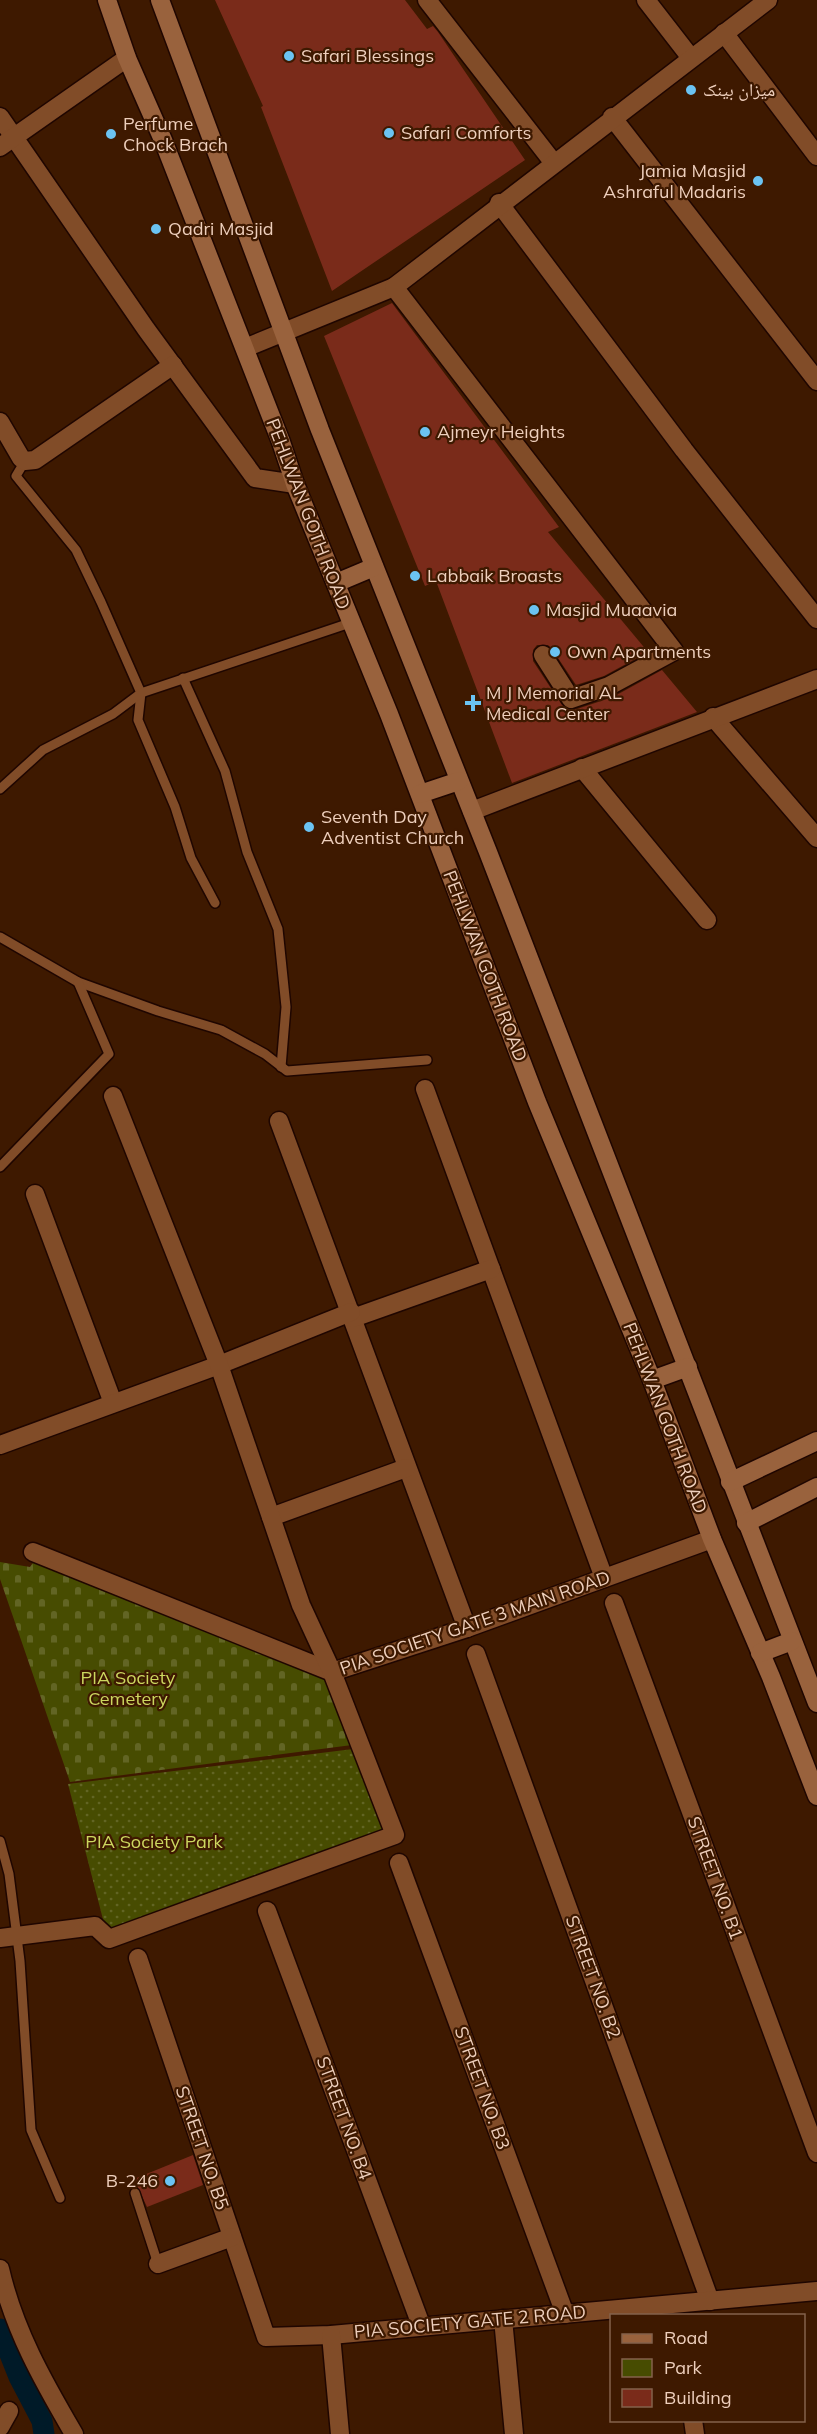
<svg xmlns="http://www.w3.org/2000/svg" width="817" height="2434" viewBox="0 0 817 2434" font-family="Mulish,'Noto Naskh Arabic',sans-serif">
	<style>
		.green { fill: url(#green-dots) }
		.cemetery { fill: url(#cemetery-stones) }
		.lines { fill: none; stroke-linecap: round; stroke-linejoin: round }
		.canal { stroke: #001a28; stroke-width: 21 }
		.building { fill: #7a2b1a }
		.lane-casing { stroke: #1f0600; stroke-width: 12 }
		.street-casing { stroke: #1f0600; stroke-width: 21 }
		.secondary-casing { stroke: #1f0600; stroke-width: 21 }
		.lane { stroke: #814c28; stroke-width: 9 }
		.street { stroke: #814c28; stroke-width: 18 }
		.secondary { stroke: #99623d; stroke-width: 18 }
		.poi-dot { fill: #6bc3f2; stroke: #3e1900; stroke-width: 2 }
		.labels { text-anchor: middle; stroke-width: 4.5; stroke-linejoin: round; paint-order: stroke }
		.poi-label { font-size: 18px; fill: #eecfbc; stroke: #3e1900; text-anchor: start }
		.street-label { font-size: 18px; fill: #eecfbc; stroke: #3e1900 }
		.park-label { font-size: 18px; fill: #ccd75f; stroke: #3e1900 }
	</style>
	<defs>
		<pattern id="green-dots" width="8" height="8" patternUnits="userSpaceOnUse" patternTransform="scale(1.5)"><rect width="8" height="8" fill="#474c01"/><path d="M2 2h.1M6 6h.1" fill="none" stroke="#626524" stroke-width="1.8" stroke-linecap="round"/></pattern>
		<pattern id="cemetery-stones" width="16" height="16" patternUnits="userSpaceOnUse" patternTransform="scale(1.5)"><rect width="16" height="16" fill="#474c01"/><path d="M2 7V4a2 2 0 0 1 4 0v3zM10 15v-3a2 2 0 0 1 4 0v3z" fill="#626524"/></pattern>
	</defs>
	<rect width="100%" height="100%" fill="#3e1900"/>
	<polygon class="green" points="353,1749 384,1831 106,1931 68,1784"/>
	<polygon class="cemetery" points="35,1560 333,1673 352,1745 70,1782 0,1579 0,1562 30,1567"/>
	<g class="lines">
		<polyline class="canal" points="0,2329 19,2377 42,2421 44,2434"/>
	</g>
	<g class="building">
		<polygon points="215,0 405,0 427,29 433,26 438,32 525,160 332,291 261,107 263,106"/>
		<polygon points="392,303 559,527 548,532 648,652 604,676 576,685 552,649 548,645 537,645 533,650 533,661 562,705 574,710 613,697 662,670 697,712 512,783 436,581 425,586 324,336"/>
		<polygon points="193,2155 203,2185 147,2207 134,2179"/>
	</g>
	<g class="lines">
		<g class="lane-casing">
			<g id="lane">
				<polyline points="25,461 16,476 76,550 101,602 141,693 138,720 175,807 191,858 215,903"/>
				<polyline points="183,678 225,771 247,852 278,929 286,1007 281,1067"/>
				<polyline points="0,789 43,750 113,714 141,693 350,623"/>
				<polyline points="0,937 78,982 158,1011 221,1030 265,1054 287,1071 427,1060"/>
				<polyline points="0,1167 109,1054 78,982"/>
				<polyline points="0,1841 9,1874 20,1961 31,2130 60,2198"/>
				<polyline points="135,2193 158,2264"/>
			</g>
		</g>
		<g class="street-casing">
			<g id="street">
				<polyline points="427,0 553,162"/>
				<polyline points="646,0 691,58"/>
				<polyline points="724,33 817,156"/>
				<polyline points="0,117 146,329 255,478 295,484"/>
				<polyline points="612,117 817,381"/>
				<polyline points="0,147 127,58"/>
				<polyline points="499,203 684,450 817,619"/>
				<polyline points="245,348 394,287"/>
				<polyline points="0,422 21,458 25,461 35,460 173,365"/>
				<polyline points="543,655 571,699 609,686 674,651 394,287 768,0"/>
				<polyline points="713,717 817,838"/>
				<polyline points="582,768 707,920"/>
				<polyline points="472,811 817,679"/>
				<polyline points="425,1089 604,1578"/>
				<polyline points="279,1121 467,1628"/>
				<polyline points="35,1194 113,1403"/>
				<polyline points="353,1318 491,1269"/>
				<polyline points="0,1445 219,1365 351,1312"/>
				<polyline points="271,1517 406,1468"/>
				<polyline points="33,1552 332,1672"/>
				<polyline points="614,1603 817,2153"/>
				<polyline points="476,1654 710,2301"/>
				<polyline points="332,1672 467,1628 712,1539"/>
				<polyline points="399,1863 565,2314"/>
				<polyline points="267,1911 421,2325"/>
				<polyline points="0,1938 95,1926 109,1939 395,1835 332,1672 301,1605 219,1365 113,1096"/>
				<polyline points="138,1958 266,2337 331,2335 817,2291"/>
				<polyline points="158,2264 232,2237"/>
				<path d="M0,2269c14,61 43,112 74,165"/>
				<polyline points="503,2319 514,2434"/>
				<polyline points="331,2335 340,2434"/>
				<polyline points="693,2420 695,2434"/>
				<polyline points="0,2427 9,2411"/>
			</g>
		</g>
		<g class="secondary-casing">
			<g id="secondary">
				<polyline points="107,0 127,58 163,140 281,442 295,484 389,714 537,1102 652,1380 712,1539 771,1677 817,1796"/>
				<polyline points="160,0 320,430 488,852 817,1703"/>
				<polyline points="336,583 374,567"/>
				<polyline points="420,794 459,781"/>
				<polyline points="652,1380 688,1367"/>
				<polyline points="730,1482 817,1441"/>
				<polyline points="746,1523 817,1487"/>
				<polyline points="760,1653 792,1641"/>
			</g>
		</g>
		<use href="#lane" class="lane"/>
		<use href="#street" class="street"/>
		<use href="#secondary" class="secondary"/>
	</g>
	<g class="poi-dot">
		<circle cx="289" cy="56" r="6"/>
		<circle cx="691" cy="90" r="6"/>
		<circle cx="389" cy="133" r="6"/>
		<circle cx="111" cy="134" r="6"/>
		<circle cx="758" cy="181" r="6"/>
		<circle cx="156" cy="229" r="6"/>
		<circle cx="425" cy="432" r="6"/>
		<circle cx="415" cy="576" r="6"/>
		<circle cx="534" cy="610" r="6"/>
		<circle cx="555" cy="652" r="6"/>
		<path d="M470 694h6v6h6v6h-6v6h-6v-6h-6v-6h6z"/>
		<circle cx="309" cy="827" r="6"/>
		<circle cx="170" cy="2181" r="6"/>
	</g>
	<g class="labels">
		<g class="poi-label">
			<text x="301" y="62">Safari Blessings</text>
			<text x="703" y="96">میزان بینک</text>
			<text x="123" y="130">Perfume<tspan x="123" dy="21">Chock Brach</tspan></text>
			<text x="401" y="139">Safari Comforts</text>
			<text x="746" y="177" text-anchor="end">Jamia Masjid<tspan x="746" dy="21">Ashraful Madaris</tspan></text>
			<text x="168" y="235">Qadri Masjid</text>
			<text x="437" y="438">Ajmeyr Heights</text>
			<text x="427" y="582">Labbaik Broasts</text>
			<text x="546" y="616">Masjid Muaavia</text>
			<text x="567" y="658">Own Apartments</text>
			<text x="486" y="699">M J Memorial AL<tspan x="486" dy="21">Medical Center</tspan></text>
			<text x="321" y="823">Seventh Day<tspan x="321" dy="21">Adventist Church</tspan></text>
			<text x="158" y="2187" text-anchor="end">B-246</text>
		</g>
		<g class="street-label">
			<text transform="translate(308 514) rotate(69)" y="6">PEHLWAN GOTH ROAD</text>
			<text transform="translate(485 966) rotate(69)" y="6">PEHLWAN GOTH ROAD</text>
			<text transform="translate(665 1418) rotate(69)" y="6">PEHLWAN GOTH ROAD</text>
			<text transform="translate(475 1623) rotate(-19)" y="6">PIA SOCIETY GATE 3 MAIN ROAD</text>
			<text transform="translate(715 1878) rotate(70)" y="6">STREET NO. B1</text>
			<text transform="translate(593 1977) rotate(70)" y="6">STREET NO. B2</text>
			<text transform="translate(482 2088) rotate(70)" y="6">STREET NO. B3</text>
			<text transform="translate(344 2118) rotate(70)" y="6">STREET NO. B4</text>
			<text transform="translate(202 2148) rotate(71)" y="6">STREET NO. B5</text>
			<text transform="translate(470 2322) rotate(-5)" y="6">PIA SOCIETY GATE 2 ROAD</text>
		</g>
		<g class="park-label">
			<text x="128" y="1684">PIA Society<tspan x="128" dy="21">Cemetery</tspan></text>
			<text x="154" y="1848">PIA Society Park</text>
		</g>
	</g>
	<rect x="610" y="2314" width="195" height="108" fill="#3e1900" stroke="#84624b" stroke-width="1.5"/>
	<rect x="622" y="2334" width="30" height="9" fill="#99623d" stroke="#84624b" stroke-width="1.5"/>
	<text x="664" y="2344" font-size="18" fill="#eecfbc">Road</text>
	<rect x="622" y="2359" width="30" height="18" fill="#474c01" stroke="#84624b" stroke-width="1.5"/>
	<text x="664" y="2374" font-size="18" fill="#eecfbc">Park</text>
	<rect x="622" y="2389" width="30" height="18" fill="#7a2b1a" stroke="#84624b" stroke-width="1.5"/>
	<text x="664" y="2404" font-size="18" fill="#eecfbc">Building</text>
</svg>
